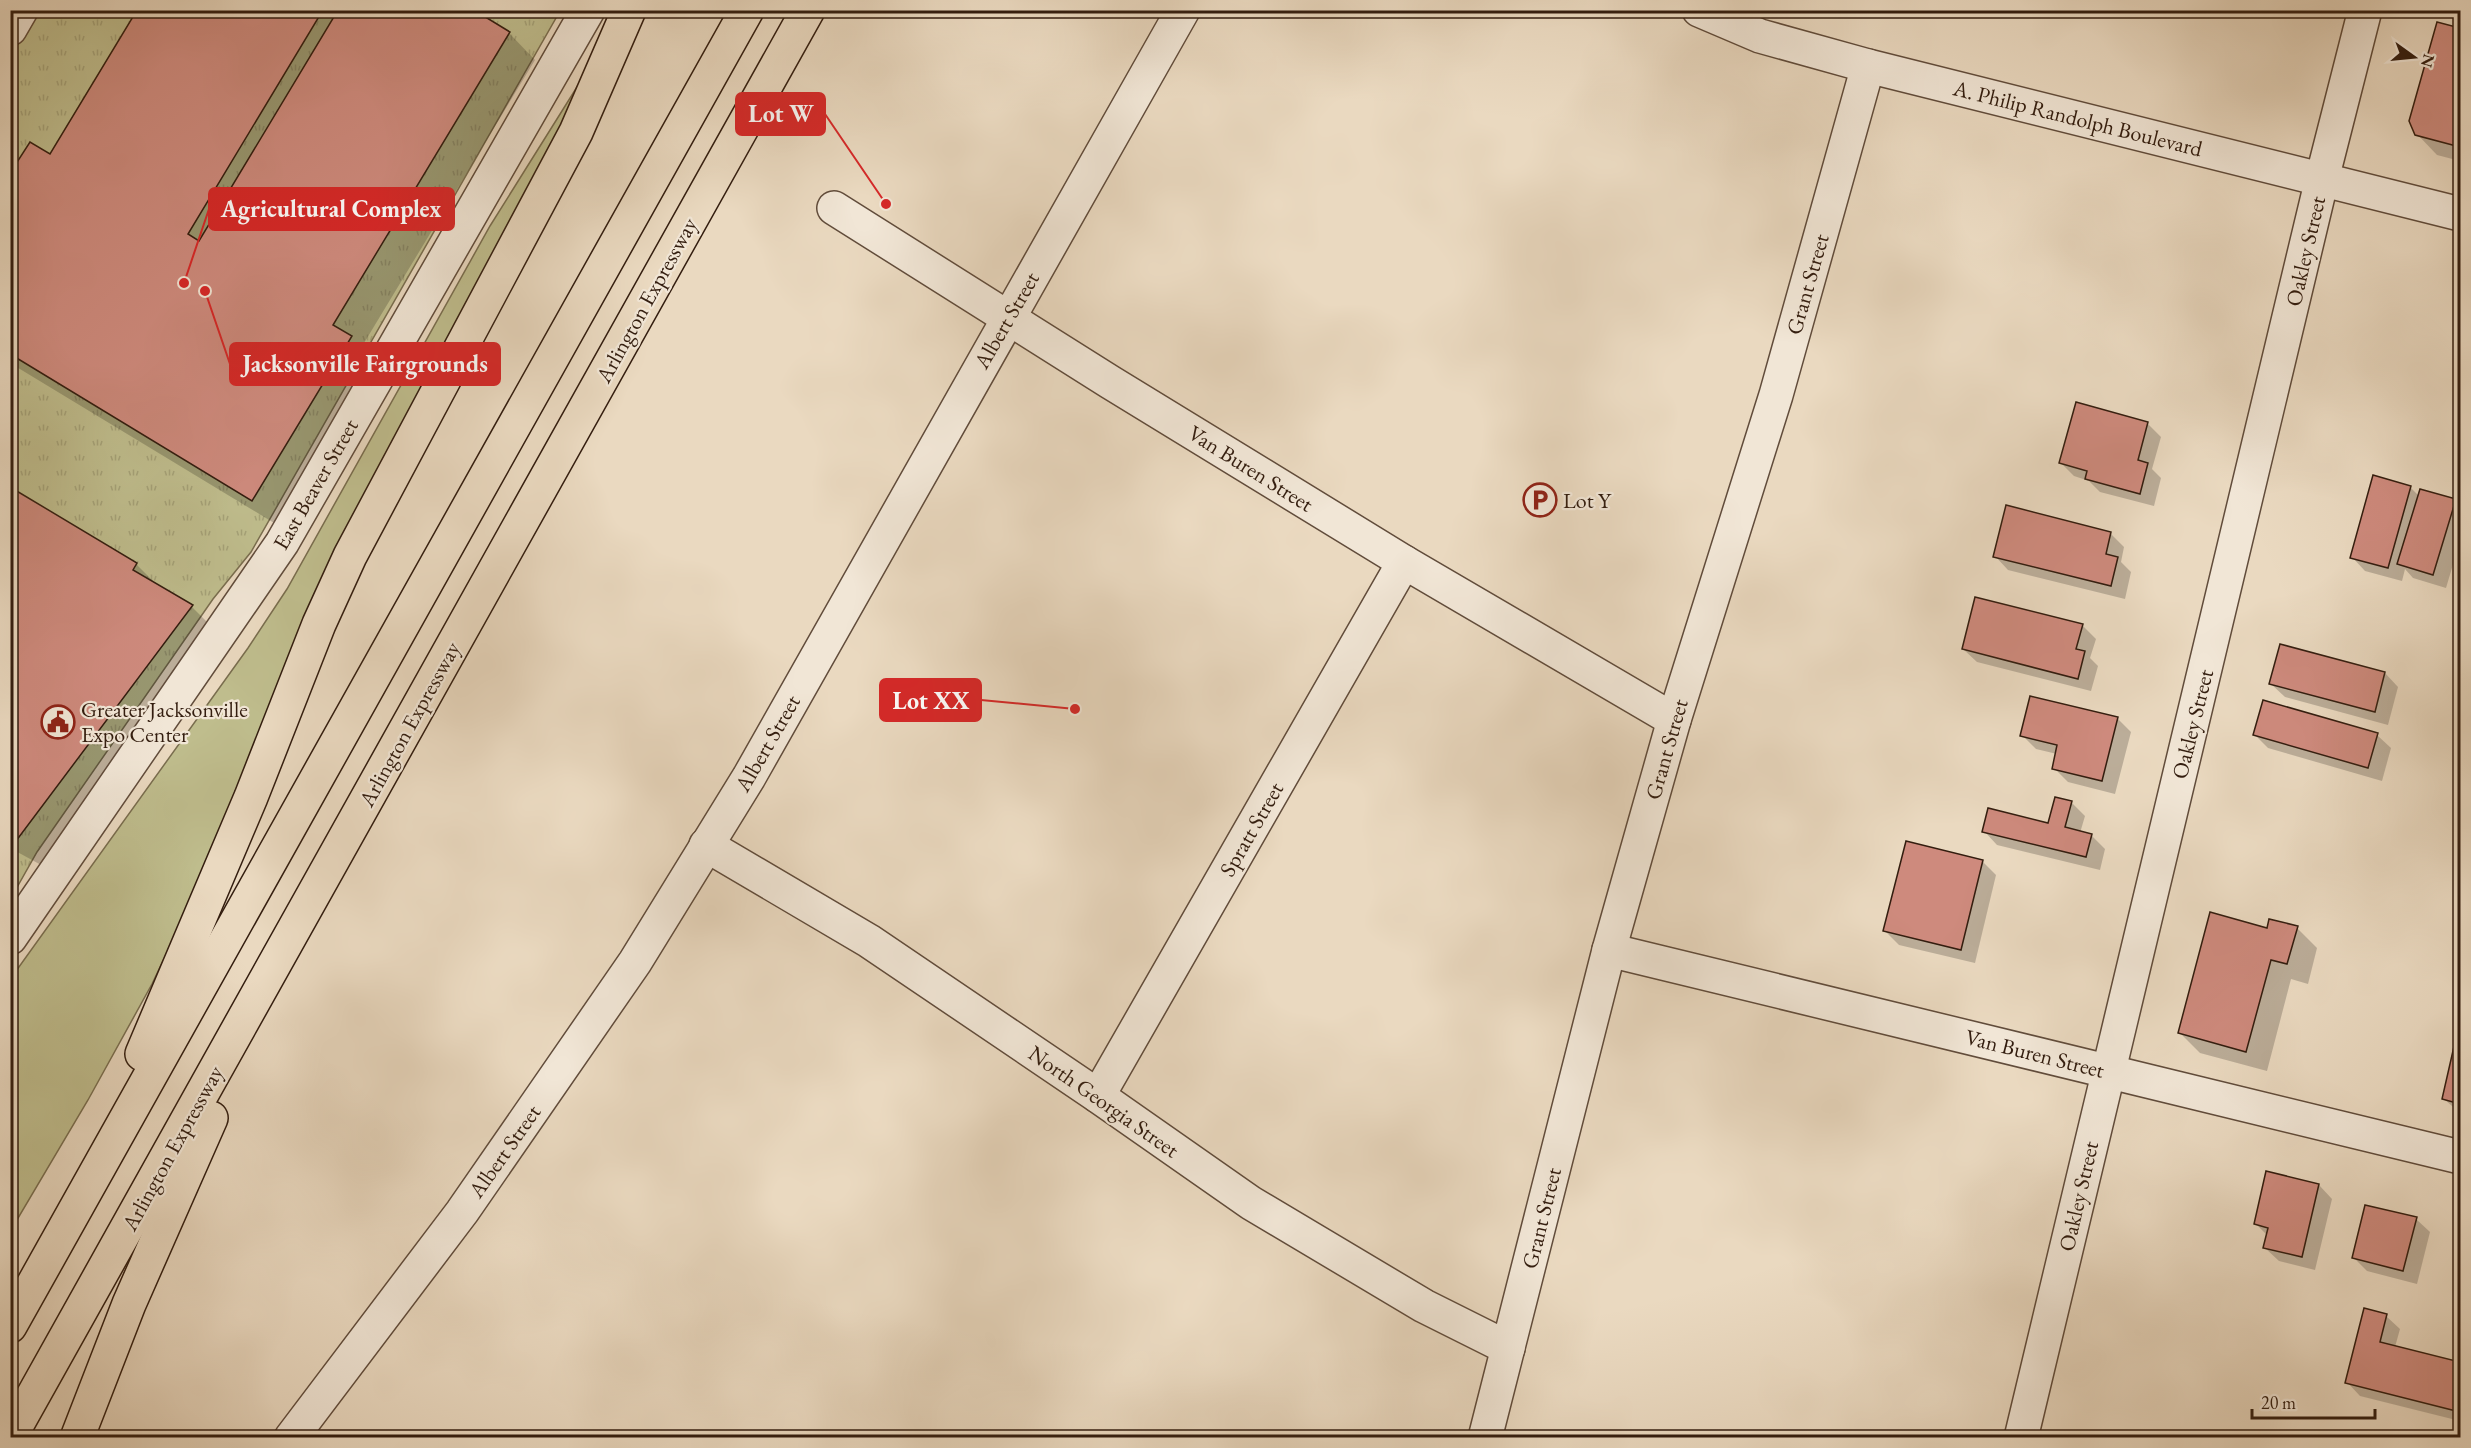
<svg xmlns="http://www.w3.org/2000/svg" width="2471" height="1448" viewBox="0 0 2471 1448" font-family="'EB Garamond',serif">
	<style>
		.green { fill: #bfbd8d; stroke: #796d4e; stroke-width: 1.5 }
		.park { fill: url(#park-tufts); stroke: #796d4e; stroke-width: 1.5 }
		.shadow { fill: #0003 }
		.building { fill: #ce8a7d; stroke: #331d0f; stroke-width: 1.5 }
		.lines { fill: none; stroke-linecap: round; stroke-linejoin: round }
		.minor-casing { stroke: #614c3b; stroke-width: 36 }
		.highway-casing { stroke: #331d0f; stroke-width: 36 }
		.minor { stroke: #f1e6d6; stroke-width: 33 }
		.highway { stroke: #ead9c0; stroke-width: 33 }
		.labels { text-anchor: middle; stroke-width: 4.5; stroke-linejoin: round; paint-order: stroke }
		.street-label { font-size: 22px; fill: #331d0f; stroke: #f1e6d6 }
		.poi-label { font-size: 22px; fill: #331d0f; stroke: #f1e6d6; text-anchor: start }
		.leader { fill: none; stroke: #d62828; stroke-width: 2 }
		.callout-dot { fill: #d62828; stroke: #f1e6d6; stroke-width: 2 }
		.callout { fill: #d62828; stroke: #d62828; stroke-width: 2 }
		.callout-label { font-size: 24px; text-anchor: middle; font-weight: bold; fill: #fff }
	</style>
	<defs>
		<pattern id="park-tufts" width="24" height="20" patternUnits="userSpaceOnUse" patternTransform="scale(1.5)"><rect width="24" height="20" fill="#bfbd8d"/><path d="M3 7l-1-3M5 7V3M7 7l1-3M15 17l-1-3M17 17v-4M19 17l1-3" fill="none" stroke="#a5a278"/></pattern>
	</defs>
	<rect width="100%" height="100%" fill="#ead9c0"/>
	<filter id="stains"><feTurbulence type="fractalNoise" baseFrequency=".00333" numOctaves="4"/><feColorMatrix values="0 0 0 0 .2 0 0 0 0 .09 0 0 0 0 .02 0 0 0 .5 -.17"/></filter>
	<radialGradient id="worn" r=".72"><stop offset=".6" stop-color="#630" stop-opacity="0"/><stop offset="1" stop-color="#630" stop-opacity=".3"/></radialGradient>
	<polygon class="green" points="587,71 152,984 88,1100 11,1230 11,978 248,648 287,589 490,226"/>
	<polygon class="park" points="11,11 560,11 251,552 213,599 37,852 11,898"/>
	<g class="shadow">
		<polygon points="139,10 471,10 509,33 535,60 361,348 378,364 279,526 10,363 10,176 51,156"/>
		<polygon points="2438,24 2460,30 2460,161 2437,155 2417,134"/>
		<polygon points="2147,423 2161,437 2152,469 2161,478 2154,506 2100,492 2089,481 2074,476 2061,463"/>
		<polygon points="2410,487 2420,497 2455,500 2460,505 2460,541 2446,588 2413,578 2405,569 2402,581 2365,571 2352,557"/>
		<polygon points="10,488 136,564 159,587 192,607 218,633 43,866 10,848"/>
		<polygon points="2007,507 2111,534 2124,547 2121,562 2131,572 2125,599 2008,570 1995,556"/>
		<polygon points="2082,625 2096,639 2090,658 2098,666 2091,691 1977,662 1963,649"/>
		<polygon points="2385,673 2398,687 2388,725 2285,697 2271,684"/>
		<polygon points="2117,718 2131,732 2115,794 2068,782 2054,768 2057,754 2036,749 2022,735"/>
		<polygon points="2255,735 2377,735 2391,748 2382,781 2268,748"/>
		<polygon points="2071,802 2085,816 2080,833 2091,835 2105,849 2100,870 1997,845 1984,831 2049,825"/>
		<polygon points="1907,843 1983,862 1996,875 1975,963 1899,945 1885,931"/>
		<polygon points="2297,928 2317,948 2308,984 2291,979 2267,1071 2200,1053 2180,1033 2268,930"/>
		<polygon points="2460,1027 2460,1113 2444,1099"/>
		<polygon points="2319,1185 2332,1199 2315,1270 2279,1261 2265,1248 2268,1236 2255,1223"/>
		<polygon points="2416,1219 2430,1232 2417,1284 2367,1271 2353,1257"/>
		<polygon points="2386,1316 2400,1329 2395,1347 2460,1364 2460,1421 2360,1396 2347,1382"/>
	</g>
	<g class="building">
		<polygon points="137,10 323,10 188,234 199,241 338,10 474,10 510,32 333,325 352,336 252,501 10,354 10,173 30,142 50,154"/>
		<polygon points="2437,22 2460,28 2460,147 2415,135 2409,121"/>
		<polygon points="2076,402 2148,422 2138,460 2148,463 2140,494 2085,479 2087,471 2059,463"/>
		<polygon points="2373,475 2411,486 2388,568 2350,558"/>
		<polygon points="10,487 137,563 133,570 193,605 16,841 10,838"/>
		<polygon points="2420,489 2456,499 2433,575 2397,564"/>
		<polygon points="2006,505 2111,532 2106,554 2118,557 2111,586 1993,557"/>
		<polygon points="1975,597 2083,624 2076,649 2085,651 2078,679 1962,649"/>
		<polygon points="2280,644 2385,672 2375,712 2269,684"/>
		<polygon points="2030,696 2118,717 2102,781 2052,769 2057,745 2020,736"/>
		<polygon points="2263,700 2378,733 2368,768 2253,735"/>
		<polygon points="2055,797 2072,801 2065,827 2092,834 2086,857 1982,832 1988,808 2048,823"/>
		<polygon points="1906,841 1983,860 1961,950 1883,931"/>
		<polygon points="2210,912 2267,928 2269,919 2298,926 2287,964 2271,960 2246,1052 2178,1033"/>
		<polygon points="2460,1020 2460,1104 2442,1099"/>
		<polygon points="2266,1171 2319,1184 2302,1257 2263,1248 2268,1228 2254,1224"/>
		<polygon points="2365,1205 2417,1217 2403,1271 2352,1258"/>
		<polygon points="2364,1308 2387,1314 2380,1342 2460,1362 2460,1412 2345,1383"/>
	</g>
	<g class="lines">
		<g class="minor-casing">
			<g id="minor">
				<polyline points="1699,10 1760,36 1868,66 2460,214"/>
				<polyline points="10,29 21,10"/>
				<polyline points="834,208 1110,382 1404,562 1674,720"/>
				<polyline points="706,845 869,941 1098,1096 1251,1203 1424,1306 1508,1348"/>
				<polyline points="10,938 282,543 588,10"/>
				<polyline points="1609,950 2460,1157"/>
				<polyline points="1098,1096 1404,562"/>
				<polyline points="291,1438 462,1212 635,962 749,777 1183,10"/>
				<polyline points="1485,1438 1609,950 1674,720 1776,395 1868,66"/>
				<polyline points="2021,1438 2322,179 2365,10"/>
			</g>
		</g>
		<g class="highway-casing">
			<g id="highway">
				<polyline points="142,1054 251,797 319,624 350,556 576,132 629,10"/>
				<polyline points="10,1326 747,10"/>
				<polyline points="10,1437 808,10"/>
				<polyline points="77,1438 129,1304 211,1118"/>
			</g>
		</g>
		<use href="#minor" class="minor"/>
		<use href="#highway" class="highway"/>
	</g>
	<defs>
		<g id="parking-ring" transform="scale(1.725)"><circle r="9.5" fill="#f1e6d6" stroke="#8f2418" stroke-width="1.5"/><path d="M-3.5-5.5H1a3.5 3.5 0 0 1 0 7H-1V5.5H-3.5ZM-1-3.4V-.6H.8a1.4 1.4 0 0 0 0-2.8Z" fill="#8f2418"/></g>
		<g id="civic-ring" transform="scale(1.725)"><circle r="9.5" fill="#f1e6d6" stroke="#8f2418" stroke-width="1.5"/><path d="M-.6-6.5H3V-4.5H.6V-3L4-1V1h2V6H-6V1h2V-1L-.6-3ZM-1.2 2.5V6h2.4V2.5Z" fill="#8f2418"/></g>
	</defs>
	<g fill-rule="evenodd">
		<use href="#parking-ring" x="1540" y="500"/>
		<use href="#civic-ring" x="58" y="722"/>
	</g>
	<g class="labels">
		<g class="street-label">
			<text transform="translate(2078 118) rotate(14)" y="8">A. Philip Randolph Boulevard</text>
			<text transform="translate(2305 251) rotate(-77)" y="8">Oakley Street</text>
			<text transform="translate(1807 284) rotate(-74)" y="8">Grant Street</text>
			<text transform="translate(646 300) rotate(-61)" y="8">Arlington Expressway</text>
			<text transform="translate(1006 320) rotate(-60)" y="8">Albert Street</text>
			<text transform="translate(1251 468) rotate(32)" y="8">Van Buren Street</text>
			<text transform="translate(315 484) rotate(-60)" y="8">East Beaver Street</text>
			<text transform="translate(409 724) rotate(-61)" y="8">Arlington Expressway</text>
			<text transform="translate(2192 724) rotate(-76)" y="8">Oakley Street</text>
			<text transform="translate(767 743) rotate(-60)" y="8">Albert Street</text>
			<text transform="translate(1666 749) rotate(-74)" y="8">Grant Street</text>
			<text transform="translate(1251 829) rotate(-60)" y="8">Spratt Street</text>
			<text transform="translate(2035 1053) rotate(14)" y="8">Van Buren Street</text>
			<text transform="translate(1104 1101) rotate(35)" y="8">North Georgia Street</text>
			<text transform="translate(172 1148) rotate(-61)" y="8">Arlington Expressway</text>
			<text transform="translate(504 1151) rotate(-55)" y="8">Albert Street</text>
			<text transform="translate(2078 1196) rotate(-77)" y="8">Oakley Street</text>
			<text transform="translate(1541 1218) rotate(-76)" y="8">Grant Street</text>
		</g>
		<g class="poi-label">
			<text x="1563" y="508">Lot Y</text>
			<text x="81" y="717">Greater Jacksonville<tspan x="81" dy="25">Expo Center</tspan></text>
		</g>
	</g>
	<path class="leader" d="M886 204L825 114M184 283L209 209M205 291L230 364M1075 709L981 700"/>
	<g class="callout-dot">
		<circle cx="886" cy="204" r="6"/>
		<circle cx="184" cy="283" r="6"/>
		<circle cx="205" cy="291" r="6"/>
		<circle cx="1075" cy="709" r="6"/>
	</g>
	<g class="callout">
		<rect x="736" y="93" width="89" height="42" rx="6"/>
		<rect x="209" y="188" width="245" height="42" rx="6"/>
		<rect x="230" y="343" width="270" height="42" rx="6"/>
		<rect x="880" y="679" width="101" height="42" rx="6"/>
	</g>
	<g class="callout-label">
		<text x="781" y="122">Lot W</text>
		<text x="331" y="217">Agricultural Complex</text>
		<text x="365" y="372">Jacksonville Fairgrounds</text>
		<text x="931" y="709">Lot XX</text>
	</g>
	<rect width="2471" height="1448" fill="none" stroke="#ead9c0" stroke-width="36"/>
	<rect x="12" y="12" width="2447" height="1424" fill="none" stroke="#331d0f" stroke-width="3"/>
	<rect x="18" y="18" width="2435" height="1412" fill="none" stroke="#331d0f" stroke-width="1.5"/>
	<g transform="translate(2414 57) rotate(105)" stroke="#f1e6d6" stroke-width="4.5" paint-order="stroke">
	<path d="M0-4.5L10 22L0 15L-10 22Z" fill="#331d0f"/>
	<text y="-9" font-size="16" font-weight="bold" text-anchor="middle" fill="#331d0f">N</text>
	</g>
	<path d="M2252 1409v9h123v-9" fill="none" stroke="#331d0f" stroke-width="3"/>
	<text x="2261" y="1409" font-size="18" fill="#331d0f" stroke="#f1e6d6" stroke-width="4.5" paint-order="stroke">20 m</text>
	<rect width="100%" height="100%" filter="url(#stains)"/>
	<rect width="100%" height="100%" fill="url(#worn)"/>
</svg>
